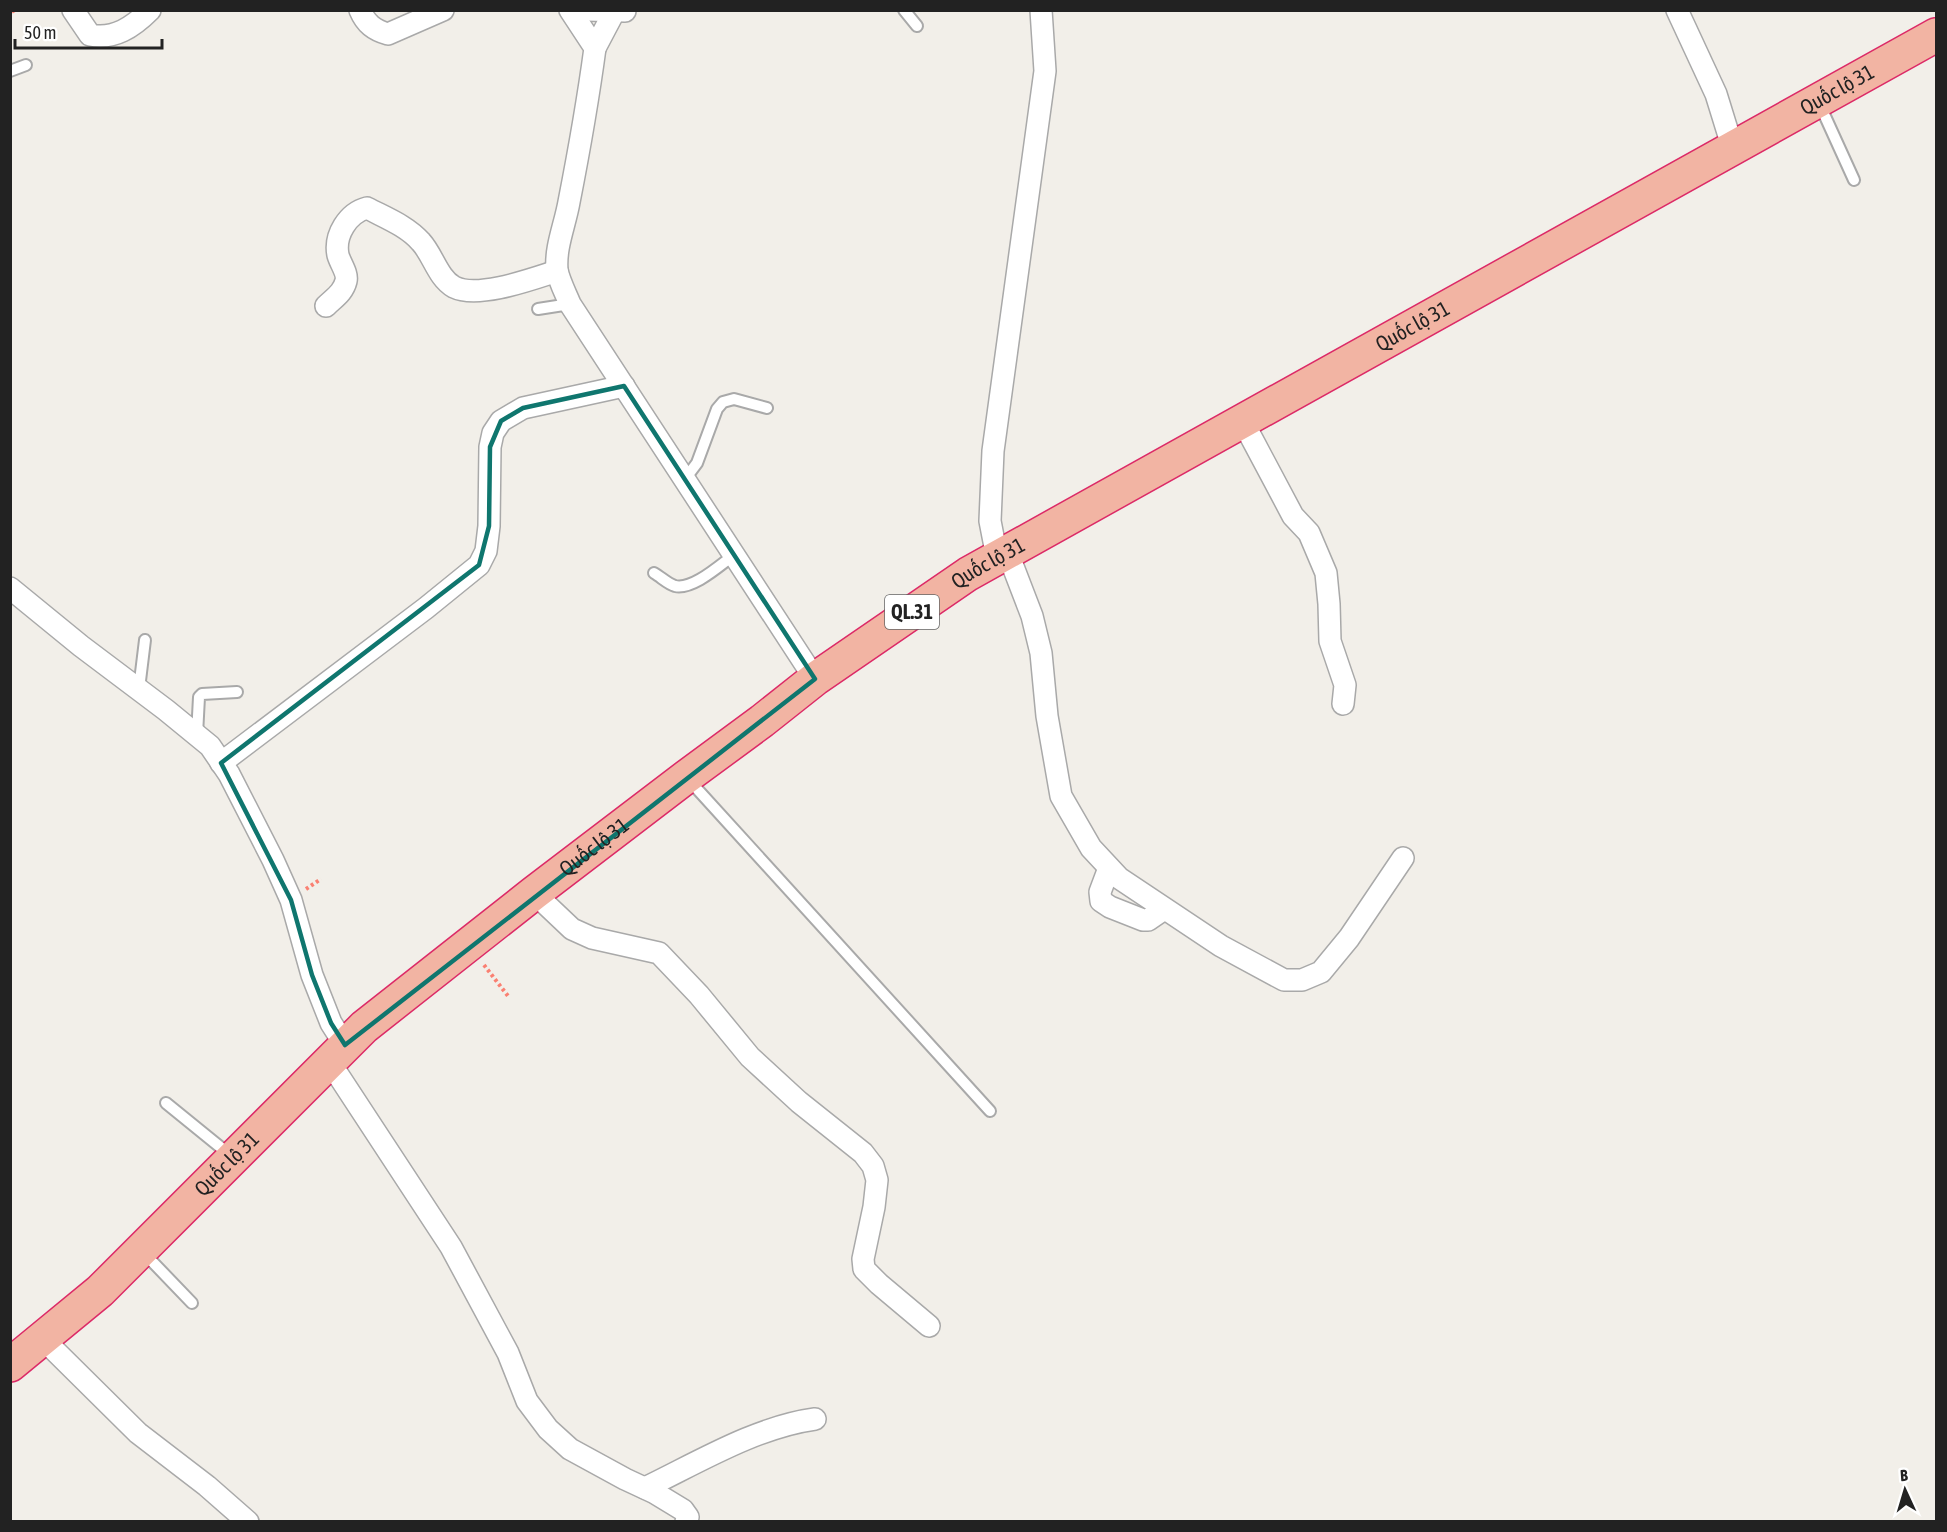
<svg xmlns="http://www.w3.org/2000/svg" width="1947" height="1532" viewBox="0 0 1947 1532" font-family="'Asap Condensed',sans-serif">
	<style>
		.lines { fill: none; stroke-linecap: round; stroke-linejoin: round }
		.service-casing { stroke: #a9a9a9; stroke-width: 14 }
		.minor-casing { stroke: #a9a9a9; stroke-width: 24 }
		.trunk-casing { stroke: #dc2a67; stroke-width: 36 }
		.path { stroke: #fa8072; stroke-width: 4; stroke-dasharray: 3 3; stroke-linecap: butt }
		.service { stroke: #fff; stroke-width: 10 }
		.minor { stroke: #fff; stroke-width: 21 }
		.trunk { stroke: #f2b4a3; stroke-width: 33 }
		.marked { fill: none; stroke: #0f766e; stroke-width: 4.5; stroke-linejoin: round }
		.labels { text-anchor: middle; stroke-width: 4.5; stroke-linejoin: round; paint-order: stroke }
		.shield { fill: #fff; stroke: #646464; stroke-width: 1.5 }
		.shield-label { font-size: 20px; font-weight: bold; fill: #222 }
		.street-label { font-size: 21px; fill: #222; stroke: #fff }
	</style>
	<rect width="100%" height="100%" fill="#f2efe9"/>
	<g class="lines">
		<g class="service-casing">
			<g id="service">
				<polyline points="904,10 917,26"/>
				<polyline points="10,71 26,65"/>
				<polyline points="1819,103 1854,180"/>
				<polyline points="538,309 570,304"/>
				<polyline points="685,479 697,463 717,409 723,402 734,399 767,408"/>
				<path d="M654,573c7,4 14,11 21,13 18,4 45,-21 59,-31"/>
				<polyline points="139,689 145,640"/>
				<polyline points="197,735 199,697 202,694 237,692"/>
				<polyline points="688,779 990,1111"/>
				<polyline points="166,1103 230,1155"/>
				<polyline points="143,1252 192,1303"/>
			</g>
		</g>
		<g class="minor-casing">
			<g id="minor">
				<path d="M73,10l17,25c24,5 43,-8 60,-25"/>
				<path d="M360,10c6,14 14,20 28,24l55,-24"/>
				<path d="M570,10l25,38c-7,52 -16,103 -26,154 -4,23 -14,45 -12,68 2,11 9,24 13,34l245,375"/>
				<polyline points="587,10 625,11"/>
				<polyline points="1677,10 1716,94 1733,149"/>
				<polyline points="595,48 614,12"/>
				<path d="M326,306c8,-8 17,-13 20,-25 2,-8 -6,-18 -8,-26 -4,-20 10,-42 29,-47 19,10 40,18 54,34 12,13 17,36 33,45 24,12 78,-8 103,-16"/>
				<polyline points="1242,420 1293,516 1309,533 1326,573 1329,604 1330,641 1345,685 1343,704"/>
				<polyline points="1007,551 1032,616 1041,653 1047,716 1061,796 1091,848 1119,878 1221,946 1284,980 1302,980 1321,972 1349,938 1403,858"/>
				<polyline points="997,557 990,521 993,451 1045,71 1041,10"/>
				<polyline points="10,588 81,646 166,710 210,746 229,774 273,860 291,900 312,975 331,1023 345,1045"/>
				<polyline points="221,763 426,608 479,565 486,551 489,526 490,447 493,433 501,421 523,408 624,386"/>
				<polyline points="1109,868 1100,892 1101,901 1110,907 1143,920 1148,920 1164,909"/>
				<polyline points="534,893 572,929 592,938 659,953 699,995 750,1057 799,1102 863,1153 873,1166 877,1180 874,1207 863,1259 864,1269 879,1284 929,1326"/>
				<polyline points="329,1061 451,1247 508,1353 527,1401 548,1429 570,1449 625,1479 655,1493 683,1510 688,1517 686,1522"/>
				<polyline points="42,1338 138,1433 207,1486 248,1522"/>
				<path d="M645,1488c52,-25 111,-61 170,-69"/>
			</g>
		</g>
		<g class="trunk-casing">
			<g id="trunk">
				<path id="s1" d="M10,1365l90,-74 264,-264 170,-134 152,-116 76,-56 53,-42 153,-105 968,-539"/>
			</g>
		</g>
		<g class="path">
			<polyline points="13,10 16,15"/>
			<polyline points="306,889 321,879"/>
			<polyline points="484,965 508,996"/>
		</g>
		<use href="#service" class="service"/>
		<use href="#minor" class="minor"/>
		<use href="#trunk" class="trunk"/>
	</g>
	<path class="marked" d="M624,386l191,293 -470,366 -14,-22 -19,-48 -21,-75 -70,-137 258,-198 10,-39 1,-79 11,-26 22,-13z"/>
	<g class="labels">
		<rect class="shield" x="885" y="595" width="54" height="34" rx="4.5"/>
		<g class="shield-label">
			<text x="912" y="619">QL.31</text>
		</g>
		<g class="street-label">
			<text dy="7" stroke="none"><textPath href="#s1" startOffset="2240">Quốc lộ 31</textPath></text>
			<text dy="7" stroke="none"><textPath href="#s1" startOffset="1754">Quốc lộ 31</textPath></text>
			<text dy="7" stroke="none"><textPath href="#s1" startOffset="1268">Quốc lộ 31</textPath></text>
			<text dy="7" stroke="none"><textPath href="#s1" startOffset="782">Quốc lộ 31</textPath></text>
			<text dy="7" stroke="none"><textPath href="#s1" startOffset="296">Quốc lộ 31</textPath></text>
		</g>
	</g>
	<rect width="1947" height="1532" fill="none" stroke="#222222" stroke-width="24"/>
	<g transform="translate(1905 1490) rotate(356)" stroke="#ffffff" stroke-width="4.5" paint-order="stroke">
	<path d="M0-4.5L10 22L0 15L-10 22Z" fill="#222222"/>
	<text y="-9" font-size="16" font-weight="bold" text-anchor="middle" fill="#222222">B</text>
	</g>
	<path d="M15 39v9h147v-9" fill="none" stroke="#222222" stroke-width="3"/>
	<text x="24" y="39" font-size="18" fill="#222222" stroke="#ffffff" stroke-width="4.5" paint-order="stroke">50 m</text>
</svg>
